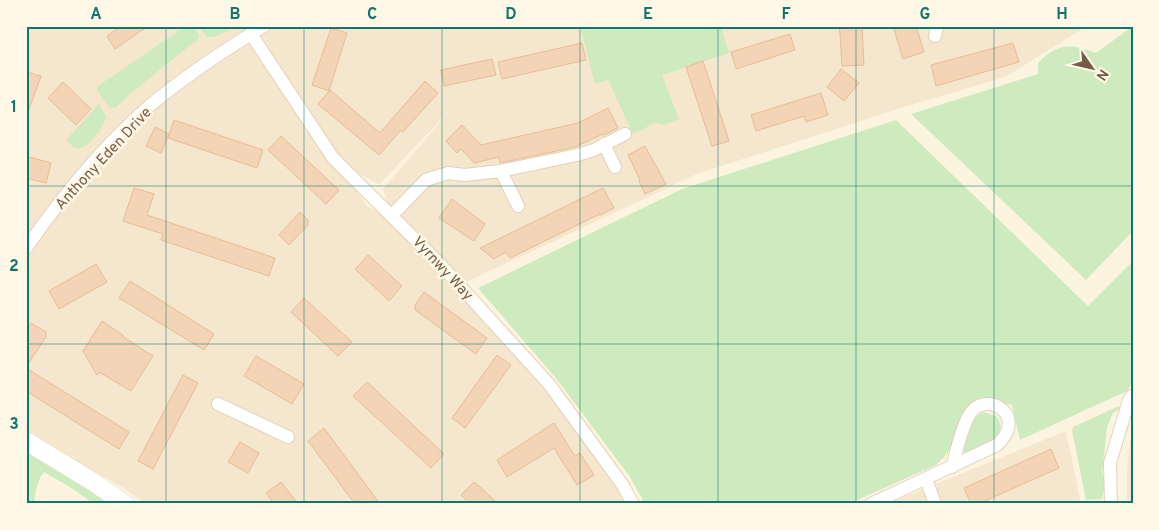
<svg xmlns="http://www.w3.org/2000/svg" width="1159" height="530" viewBox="0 0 1159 530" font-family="Overpass,sans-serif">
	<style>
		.residential { fill: #f5e7ce; fill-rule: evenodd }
		.green { fill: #cdebbe }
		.building { fill: #f4d4b6; stroke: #e8bb95 }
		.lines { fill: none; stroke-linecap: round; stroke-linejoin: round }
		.street-casing { stroke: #e2d1bb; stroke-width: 14 }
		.secondary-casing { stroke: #e7d2b9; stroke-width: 19 }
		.street { stroke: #fff; stroke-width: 12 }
		.secondary { stroke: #fff; stroke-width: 18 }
		.grid { fill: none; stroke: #0f766e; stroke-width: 1; stroke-opacity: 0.55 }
		.labels { text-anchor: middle; stroke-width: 5; stroke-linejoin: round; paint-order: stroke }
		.street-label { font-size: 15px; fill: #755b46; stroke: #fff8e7 }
		.neatline { fill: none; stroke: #0f766e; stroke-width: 2 }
		.grid-label { font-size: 16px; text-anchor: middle; font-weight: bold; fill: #0f766e }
	</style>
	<rect width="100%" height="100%" fill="#fdf4e0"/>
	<g class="residential">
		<path d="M26,26h1061l-82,51 -107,32 -201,65 -237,111 89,99 82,120h-485l-24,-17 -96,-52zM452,108l-69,81 8,26 -23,-8 -34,-48 45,26z"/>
		<polygon points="1066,431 1081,504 890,504 904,497"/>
		<polygon points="1133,432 1133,504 1127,504 1127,470 1130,439"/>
	</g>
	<g class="green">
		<polygon points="186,26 194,27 199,36 197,42 193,43 131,93 115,108 110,108 108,106 97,90 98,86"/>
		<path d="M199,26h34c-8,6 -16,12 -26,11z"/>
		<polygon points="580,26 734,26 722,30 729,53 662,75 679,119 664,125 655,123 633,134 608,80 595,84"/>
		<path d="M1133,26v205l-47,49 -175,-166 127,-40v-11c19,-20 33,-20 58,-10z"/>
		<path d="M99,104l7,13 -7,16 -1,-1c-10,14 -19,24 -32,8z"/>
		<polygon points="896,120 1088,306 1133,261 1133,381 1127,391 1020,440 1012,405 987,399 954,441 947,454 936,465 848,504 645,504 630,477 555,377 478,288 682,189"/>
		<polygon points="1119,406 1121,408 1113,413 1107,427 1102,474 1106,478 1102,499 1086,500 1072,431 1073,427"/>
		<path d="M984,412l12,4c16,19 -15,30 -28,38l-3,-1 -2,-5c4,-13 8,-31 21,-36z"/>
		<path d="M26,450l86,54h-18l-24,-17 -26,-15c-7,8 -8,20 -10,30l-8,2z"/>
	</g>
	<g class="building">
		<polygon points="121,26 148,26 115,49 107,36"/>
		<polygon points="839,26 862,26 864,65 842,66 840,33"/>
		<polygon points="893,26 916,26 924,52 903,59"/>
		<polygon points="331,28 347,33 329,91 312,85"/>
		<polygon points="790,34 795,50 736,69 731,52"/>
		<polygon points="582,43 586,60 502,79 498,62"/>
		<polygon points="1013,43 1019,62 936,86 931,65"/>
		<polygon points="492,59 496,75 444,86 441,70"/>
		<polygon points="703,61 729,141 712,146 686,67"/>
		<polygon points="841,69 859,83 844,101 827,87"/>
		<polygon points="26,72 41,76 28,112 26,112"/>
		<polygon points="425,81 438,93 403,132 401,130 379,155 318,104 330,90 380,133"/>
		<polygon points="63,82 91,109 76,125 48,98"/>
		<polygon points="821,93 828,115 806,122 804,116 756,131 751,115"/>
		<polygon points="608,108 618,128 604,135 603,134 575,147 500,163 499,157 474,163 461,149 457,153 446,141 462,125 481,145 578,123"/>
		<polygon points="174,120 263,150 257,168 168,138"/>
		<polygon points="155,127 169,134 161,153 146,146"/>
		<polygon points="281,136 339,190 326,204 268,150"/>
		<polygon points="645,146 666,184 645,194 639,181 640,180 628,155"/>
		<polygon points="26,156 51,163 46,183 26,178"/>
		<polygon points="134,188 154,194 147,215 275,258 269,276 161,240 163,234 123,221"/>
		<polygon points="603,188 614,208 600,215 600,214 510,258 506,252 494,259 480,248"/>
		<polygon points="452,199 485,224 474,241 439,218"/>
		<polygon points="300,212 308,220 308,225 289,245 279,235"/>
		<polygon points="368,255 402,286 389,301 355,269"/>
		<polygon points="96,264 107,282 59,309 49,291"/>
		<polygon points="130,281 214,334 204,350 119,298"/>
		<polygon points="424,292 487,338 476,354 415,310 415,305"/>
		<polygon points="304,298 352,342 338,356 291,312"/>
		<polygon points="102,321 123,335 122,336 153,356 131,391 99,372 97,375 83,351"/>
		<polygon points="31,323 46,332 46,337 26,367 26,331"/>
		<polygon points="497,355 511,365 465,428 452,418"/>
		<polygon points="256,356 304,384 292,404 244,376"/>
		<polygon points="26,368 129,432 119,449 26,391"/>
		<polygon points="183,375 198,383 153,469 138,461"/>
		<polygon points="367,382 444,454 431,468 353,396"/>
		<polygon points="554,423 575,456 580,453 594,475 577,485 554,448 507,477 497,460"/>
		<polygon points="324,428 380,504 355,504 308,441"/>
		<polygon points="240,442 259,453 248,473 228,462"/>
		<polygon points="1051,449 1059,468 978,504 971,504 964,488"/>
		<polygon points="281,482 298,504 274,504 266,493"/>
		<polygon points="474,482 479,486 498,504 470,504 461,495"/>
	</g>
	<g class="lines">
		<g class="street-casing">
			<g id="street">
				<polyline points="251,34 333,158 439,263 549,384 622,484 633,504"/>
				<polyline points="935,36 937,26"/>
				<polyline points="604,144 615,167"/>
				<polyline points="501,171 518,206"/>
				<polyline points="392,215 426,180 448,173 465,175 500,171 577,155 594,150 625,134"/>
				<path d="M26,248c35,-50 76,-101 122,-141 36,-30 76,-57 116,-81"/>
				<polyline points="218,404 288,437"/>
				<polyline points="926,479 935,504"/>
				<path d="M871,504l126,-59c31,-28 -7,-54 -25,-34 -10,12 -15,40 -20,56"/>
				<polyline points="1111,504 1110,463 1129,400 1133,395"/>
			</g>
		</g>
		<g class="secondary-casing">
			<polyline id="secondary" points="26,441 93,482 125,504"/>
		</g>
		<use href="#street" class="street"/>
		<use href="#secondary" class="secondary"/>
	</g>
	<path class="grid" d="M166,26v478M304,26v478M442,26v478M580,26v478M718,26v478M856,26v478M994,26v478M26,186h1107M26,344h1107"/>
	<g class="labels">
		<g class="street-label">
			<text transform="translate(103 158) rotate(-47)" y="5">Anthony Eden Drive</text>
			<text transform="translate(443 268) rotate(47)" y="5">Vyrnwy Way</text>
		</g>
	</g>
	<rect width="1159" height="530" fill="none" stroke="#fff8e7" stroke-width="55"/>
	<g transform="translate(1092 68) rotate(124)" stroke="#fff8e7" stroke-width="4" paint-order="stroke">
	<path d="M0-4L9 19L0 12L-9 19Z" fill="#755b46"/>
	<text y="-8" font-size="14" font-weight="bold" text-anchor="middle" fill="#755b46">N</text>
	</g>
	<rect x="28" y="28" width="1104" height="474" class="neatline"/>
	<g class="grid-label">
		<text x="96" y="19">A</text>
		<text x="235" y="19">B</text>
		<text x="372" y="19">C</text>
		<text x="511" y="19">D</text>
		<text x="648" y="19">E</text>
		<text x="786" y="19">F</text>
		<text x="925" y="19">G</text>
		<text x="1062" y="19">H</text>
		<text x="14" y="112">1</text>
		<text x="14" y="271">2</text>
		<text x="14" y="429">3</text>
	</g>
</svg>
